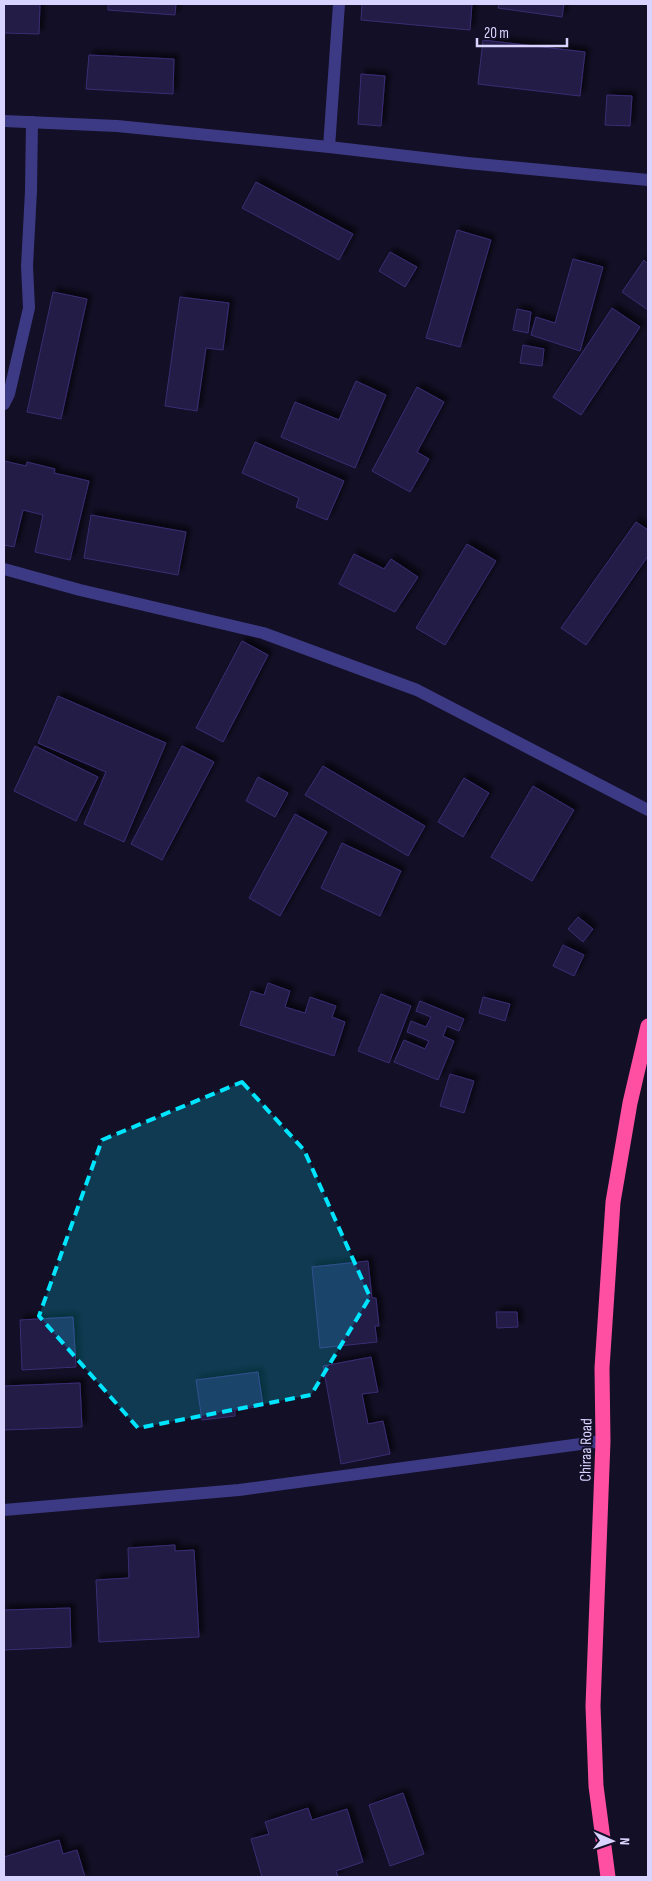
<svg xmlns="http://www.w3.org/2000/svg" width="652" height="1881" viewBox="0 0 652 1881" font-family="'Sofia Sans Condensed',sans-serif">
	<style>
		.building { fill: #241b47; stroke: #3b2d73; filter: url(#shadow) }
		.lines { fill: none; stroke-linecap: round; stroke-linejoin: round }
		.street { stroke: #3d3a85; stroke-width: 12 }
		.highway { stroke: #ff4fa3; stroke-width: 15 }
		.marked { fill: #00e5ff; fill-opacity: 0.2; stroke: #00e5ff; stroke-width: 4; stroke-dasharray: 10 6; stroke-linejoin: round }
		.labels { text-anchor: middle; stroke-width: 4; stroke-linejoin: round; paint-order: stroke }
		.street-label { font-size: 16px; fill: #d9d4ff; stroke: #130f26 }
	</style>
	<defs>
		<filter id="shadow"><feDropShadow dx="4.5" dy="-4.5" stdDeviation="2.5" flood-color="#0009"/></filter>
	</defs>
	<rect width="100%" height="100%" fill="#130f26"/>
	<g class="building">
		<polygon points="4,4 40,4 39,34 4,33"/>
		<polygon points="108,4 176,4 175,15 108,10"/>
		<polygon points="362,4 472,4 470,30 361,20"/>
		<polygon points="499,4 564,4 562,17 498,8"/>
		<polygon points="483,40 585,52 580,96 478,84"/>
		<polygon points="89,55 174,59 173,94 86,89"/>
		<polygon points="361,74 385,76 381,126 358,124"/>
		<polygon points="607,95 632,96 630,126 605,125"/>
		<polygon points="256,182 353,234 339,260 242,208"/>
		<polygon points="457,230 491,240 460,347 426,338"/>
		<polygon points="390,252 417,267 405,287 379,271"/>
		<polygon points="573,259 603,267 580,351 531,335 536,317 555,323"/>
		<polygon points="644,260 648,264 648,310 622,292"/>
		<polygon points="53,292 87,299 61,419 27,412"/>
		<polygon points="180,297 229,303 223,350 206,348 197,411 165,406"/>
		<polygon points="612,308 640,327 581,415 553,397"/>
		<polygon points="517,309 531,312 528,333 513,330"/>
		<polygon points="523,345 544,349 542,366 520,363"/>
		<polygon points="356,381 386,395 355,468 281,437 295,402 339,420"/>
		<polygon points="417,387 444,402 417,452 429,459 410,492 372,471"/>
		<polygon points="255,442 344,481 327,520 296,507 299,498 242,473"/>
		<polygon points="4,461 26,466 27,462 55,469 54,473 89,481 70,560 35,552 43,515 23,510 14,547 4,545"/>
		<polygon points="91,515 186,532 178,575 84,558"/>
		<polygon points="636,522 648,530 648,556 586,645 561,628"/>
		<polygon points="467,544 496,561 445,645 416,628"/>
		<polygon points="354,554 384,569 391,559 418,577 395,612 339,584"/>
		<polygon points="242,641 268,655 223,742 196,728"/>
		<polygon points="58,696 166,743 124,842 84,824 106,772 38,743"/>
		<polygon points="35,746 98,777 76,821 14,791"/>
		<polygon points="182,746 214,762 162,860 131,844"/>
		<polygon points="323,766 425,826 408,856 305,795"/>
		<polygon points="258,777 288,793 275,817 246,801"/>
		<polygon points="464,778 489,793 463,837 438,822"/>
		<polygon points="533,786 574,810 532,881 491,857"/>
		<polygon points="295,814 327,832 280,916 249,898"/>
		<polygon points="342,843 401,871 380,916 321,888"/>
		<polygon points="578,917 593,929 583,942 568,929"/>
		<polygon points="563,945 584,955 574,976 553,966"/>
		<polygon points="268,983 290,991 285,1007 305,1013 310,997 336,1006 332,1017 345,1022 334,1056 240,1025 251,991 264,995"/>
		<polygon points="381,994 411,1006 389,1063 358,1051"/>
		<polygon points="483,997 510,1004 505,1021 479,1013"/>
		<polygon points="420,1001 464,1019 459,1031 447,1026 443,1036 454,1041 438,1080 394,1062 404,1040 425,1049 429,1041 407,1032 411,1021 426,1027 431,1017 416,1011"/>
		<polygon points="450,1074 474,1081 464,1113 440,1106"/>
		<polygon points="368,1261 372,1298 376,1298 379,1326 375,1326 377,1342 320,1348 312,1267"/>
		<polygon points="496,1312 517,1312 518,1327 497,1328"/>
		<polygon points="73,1317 76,1367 22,1370 20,1320"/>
		<polygon points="371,1357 378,1392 362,1394 368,1424 383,1421 390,1454 341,1464 323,1366"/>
		<polygon points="258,1372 263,1406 235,1410 235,1416 202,1420 196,1380"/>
		<polygon points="80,1383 82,1427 4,1430 4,1386"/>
		<polygon points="175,1545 175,1551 194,1550 199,1637 99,1642 96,1580 129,1578 128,1548"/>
		<polygon points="70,1608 71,1647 4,1650 4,1610"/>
		<polygon points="403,1793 424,1854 390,1866 369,1805"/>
		<polygon points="308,1808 312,1820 347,1809 363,1862 336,1871 338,1877 262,1877 251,1839 269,1834 265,1822"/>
		<polygon points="59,1840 63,1854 77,1850 85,1877 4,1877 4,1857"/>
	</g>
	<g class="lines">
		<g class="street">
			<polyline points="4,121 117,126 329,147 467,163 648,180"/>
			<polyline points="329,147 339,4"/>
			<polyline points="4,404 9,394 29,308 27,266 31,191 32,122"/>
			<polyline points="4,569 80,590 263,633 417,690 648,810"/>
			<polyline points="4,1510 239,1490 603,1441"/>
		</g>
		<polyline class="highway" points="608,1877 596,1786 593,1706 603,1441 602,1368 613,1202 630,1103 648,1026"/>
	</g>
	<path class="marked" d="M242,1082l62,68 66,147 -59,98 -173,33 -99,-112 63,-176z"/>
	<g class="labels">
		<g class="street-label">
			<text transform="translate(585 1450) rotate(-89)" y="6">Chiraa Road</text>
		</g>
	</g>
	<rect width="652" height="1881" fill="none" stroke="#d9d4ff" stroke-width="10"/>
	<g transform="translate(612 1841) rotate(92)" stroke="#130f26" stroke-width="4" paint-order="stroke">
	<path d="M0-4L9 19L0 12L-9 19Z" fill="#d9d4ff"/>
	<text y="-8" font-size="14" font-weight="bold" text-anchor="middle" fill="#d9d4ff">N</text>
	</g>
	<path d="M477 38v8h90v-8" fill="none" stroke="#d9d4ff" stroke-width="2.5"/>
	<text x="484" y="38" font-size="15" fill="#d9d4ff" stroke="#130f26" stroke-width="4" paint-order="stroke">20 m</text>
</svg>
